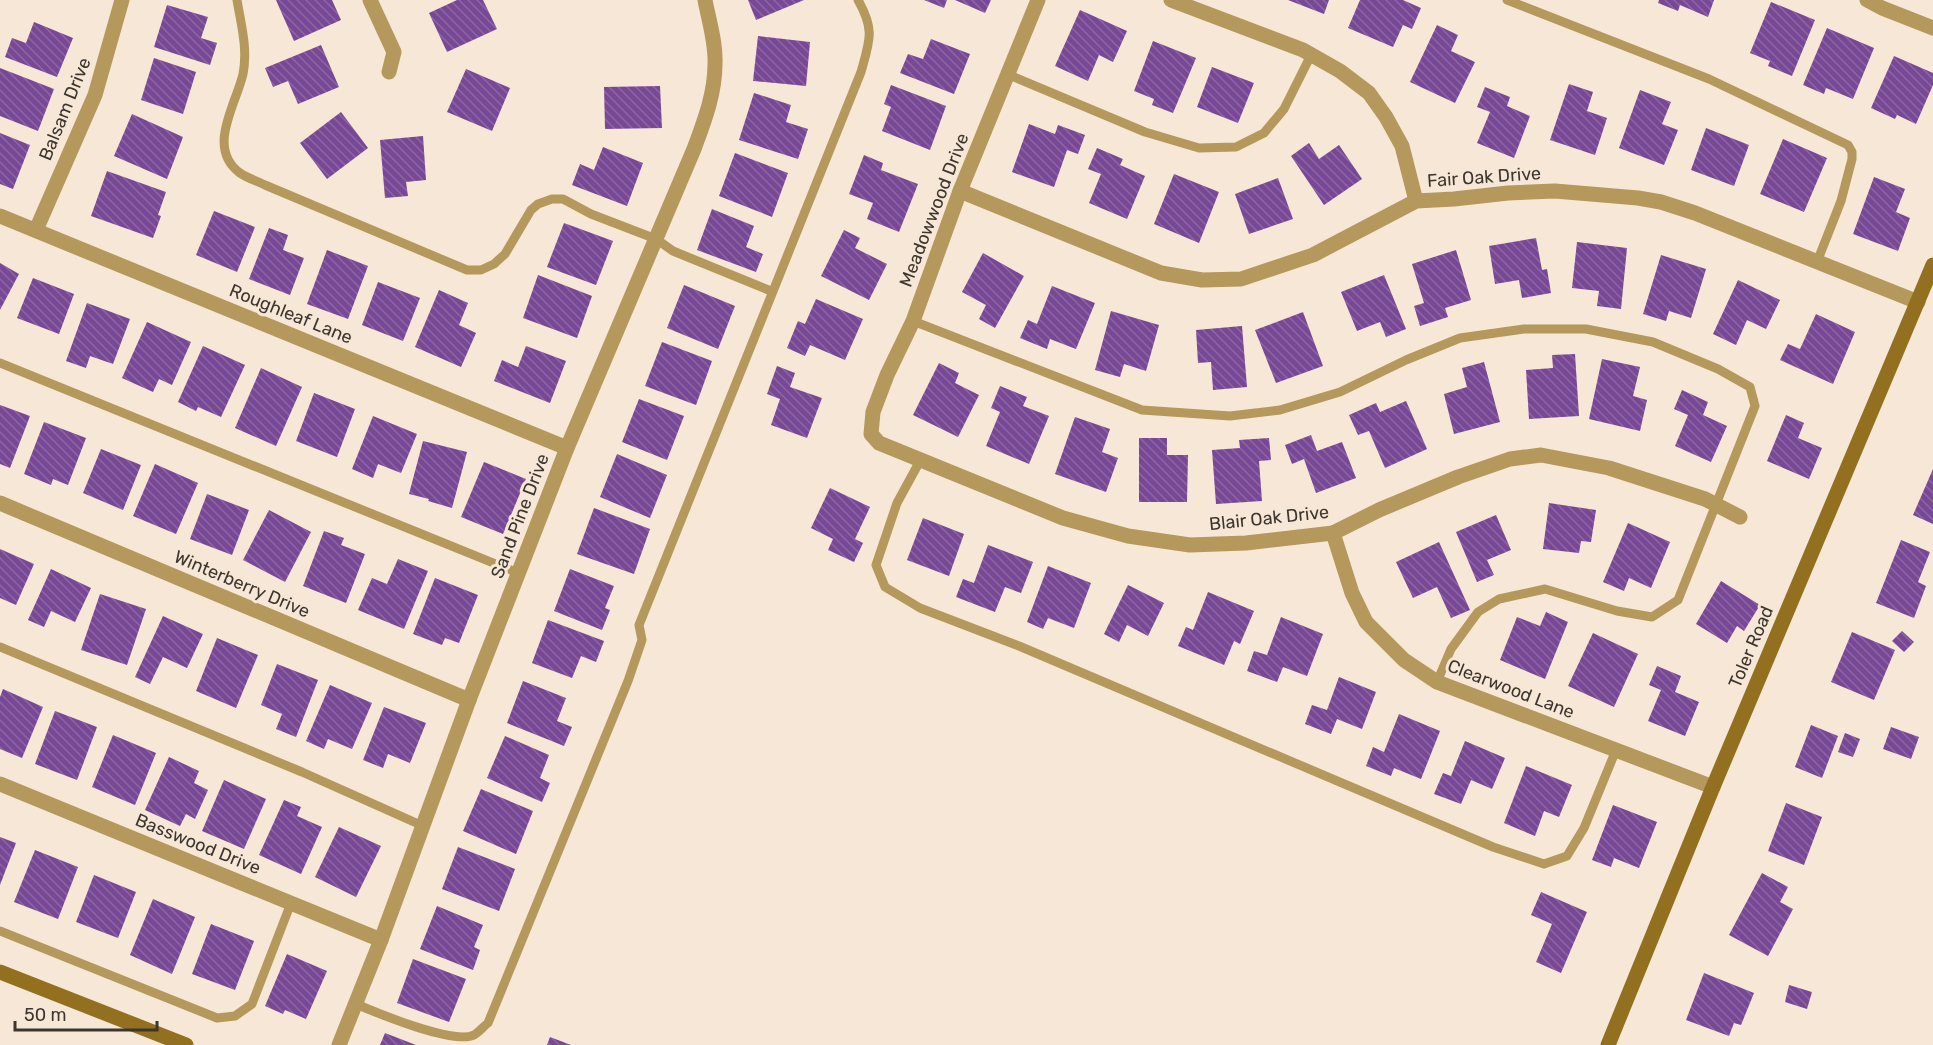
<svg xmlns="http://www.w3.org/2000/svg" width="1933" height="1045" viewBox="0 0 1933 1045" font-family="Rubik,sans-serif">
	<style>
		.building { fill: url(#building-back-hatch) }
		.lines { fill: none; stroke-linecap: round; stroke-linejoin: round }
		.lane { stroke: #b4985c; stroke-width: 9 }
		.street { stroke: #b4985c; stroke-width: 15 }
		.secondary { stroke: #927020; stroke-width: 15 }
		.labels { text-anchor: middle; stroke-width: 6; stroke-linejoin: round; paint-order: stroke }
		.street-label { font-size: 18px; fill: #3c362f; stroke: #f7e7d6 }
	</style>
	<defs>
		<pattern id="building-back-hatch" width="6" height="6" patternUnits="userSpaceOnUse" patternTransform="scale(1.5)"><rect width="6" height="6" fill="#784897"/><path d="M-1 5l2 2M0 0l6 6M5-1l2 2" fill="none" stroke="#8b67a2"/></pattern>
	</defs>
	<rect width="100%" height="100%" fill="#f7e7d6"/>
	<g class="building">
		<polygon points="276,0 332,0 341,20 294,41"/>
		<polygon points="457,0 483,0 497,29 447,52 429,13"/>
		<polygon points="748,0 804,0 756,20"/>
		<polygon points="924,0 947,0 944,8"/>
		<polygon points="955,0 991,0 985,13"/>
		<polygon points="1288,0 1329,0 1324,14"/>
		<polygon points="1360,0 1403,0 1421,8 1412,29 1403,25 1393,47 1348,28"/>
		<polygon points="1659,0 1714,0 1708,17 1680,5 1678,11 1658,3"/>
		<polygon points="1771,2 1815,20 1792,76 1768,66 1770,61 1750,53"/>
		<polygon points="167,5 208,17 201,38 217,43 210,65 154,47"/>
		<polygon points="1080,10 1127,31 1113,62 1099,55 1088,81 1055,66"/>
		<polygon points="34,22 73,38 57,77 5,57 12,38 26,43"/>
		<polygon points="1437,25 1458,35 1451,51 1475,62 1455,103 1410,82"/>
		<polygon points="1827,28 1874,48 1853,99 1826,88 1824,94 1803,85"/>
		<polygon points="758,36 810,42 806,86 753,81"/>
		<polygon points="931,39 970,54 954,94 900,73 908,54 923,59"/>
		<polygon points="1153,41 1196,58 1173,113 1152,105 1154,99 1134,91"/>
		<polygon points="321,45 339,87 298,104 288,81 273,87 265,68"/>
		<polygon points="1894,56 1933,73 1933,85 1916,124 1897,115 1895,119 1871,108"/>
		<polygon points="154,58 196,72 183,114 141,100"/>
		<polygon points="1212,67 1254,83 1238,123 1197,107"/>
		<polygon points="0,68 54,89 38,131 0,116"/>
		<polygon points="466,69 510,88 492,131 447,112"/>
		<polygon points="1569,84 1593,92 1587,111 1607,118 1595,155 1550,140"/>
		<polygon points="891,85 946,106 930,150 882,131 891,107 884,104"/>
		<polygon points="660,86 662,128 605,129 604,87"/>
		<polygon points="1485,87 1510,97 1507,106 1530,116 1514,158 1477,143 1490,112 1477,107"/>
		<polygon points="1640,90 1671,102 1662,124 1678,130 1664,165 1619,148"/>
		<polygon points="754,93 791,105 786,122 808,129 798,159 739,140"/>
		<polygon points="341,112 368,148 327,179 300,143"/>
		<polygon points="132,114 183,137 167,179 114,156"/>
		<polygon points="1029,124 1055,134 1058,125 1085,135 1078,154 1067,150 1054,187 1012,172"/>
		<polygon points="1706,128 1749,145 1734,186 1691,170"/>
		<polygon points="0,133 30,145 13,189 0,184"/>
		<polygon points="423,136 426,180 406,182 408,196 385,198 380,140"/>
		<polygon points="1783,139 1827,158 1804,212 1760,194"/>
		<polygon points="1309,143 1319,159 1339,145 1362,179 1324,205 1291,156"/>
		<polygon points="603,147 643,163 627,206 572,185 580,164 594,170"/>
		<polygon points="1097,148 1123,159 1120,165 1145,176 1127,219 1089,203 1101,174 1088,169"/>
		<polygon points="735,153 788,173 772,217 719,196"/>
		<polygon points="864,155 883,163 881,170 918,184 899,232 867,219 873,203 849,194"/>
		<polygon points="107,171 166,192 158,215 161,216 153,238 91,216"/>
		<polygon points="1174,174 1219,192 1199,243 1154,224"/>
		<polygon points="1874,177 1905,189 1896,212 1910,218 1898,251 1853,234"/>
		<polygon points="1278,178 1293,219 1249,234 1235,194"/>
		<polygon points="712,209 754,226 746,247 763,254 756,272 697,250"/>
		<polygon points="214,211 255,227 237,272 196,255"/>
		<polygon points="564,223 613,241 596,285 547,267"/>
		<polygon points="269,228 288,235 283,250 304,258 290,295 249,279"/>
		<polygon points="844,230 860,238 855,248 887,264 869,300 821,276"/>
		<polygon points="1536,238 1542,270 1547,269 1551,293 1522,298 1519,280 1495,284 1489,246"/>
		<polygon points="1577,242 1627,248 1621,309 1597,306 1599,291 1572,288"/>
		<polygon points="327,250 368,266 348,319 307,304"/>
		<polygon points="1456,250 1471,300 1445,308 1448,317 1420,326 1414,306 1424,303 1412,264"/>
		<polygon points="983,253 1024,276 995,328 979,319 986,305 962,292"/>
		<polygon points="1661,255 1706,269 1691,318 1669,311 1666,321 1643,314"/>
		<polygon points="0,263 19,274 0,310"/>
		<polygon points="538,275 592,296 577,338 523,318"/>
		<polygon points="1384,275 1406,329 1386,337 1380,322 1357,331 1341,292"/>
		<polygon points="33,278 74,294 59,334 17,318"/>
		<polygon points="1738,280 1780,300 1766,329 1747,320 1736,345 1713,334"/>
		<polygon points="378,282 420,298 403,341 362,325"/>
		<polygon points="684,285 735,306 718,349 667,328"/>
		<polygon points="1052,286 1095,303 1076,349 1050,339 1047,349 1020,338 1028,320 1037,324"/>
		<polygon points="439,290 468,303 459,325 476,333 461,367 415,347"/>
		<polygon points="816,299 863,319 845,360 810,345 805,356 787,348 798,321 805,324"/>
		<polygon points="87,303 130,319 113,364 90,356 86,368 66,361"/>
		<polygon points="1111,311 1159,325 1146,371 1124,364 1120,377 1095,370"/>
		<polygon points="1303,312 1323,366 1276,383 1255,330"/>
		<polygon points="1816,314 1855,332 1833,384 1780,360 1788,344 1800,349"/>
		<polygon points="147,322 191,342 172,385 159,379 153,392 122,378"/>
		<polygon points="1242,326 1247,387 1213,390 1211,362 1198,363 1196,330"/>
		<polygon points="662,342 712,361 696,405 645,386"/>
		<polygon points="203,346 245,365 221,417 198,407 196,411 178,402"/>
		<polygon points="526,346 566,361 550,403 494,381 502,360 518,367"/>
		<polygon points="1575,354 1579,416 1529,419 1526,370 1553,368 1552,355"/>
		<polygon points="1602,359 1640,367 1633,396 1647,400 1640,431 1589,419"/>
		<polygon points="1484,362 1500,422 1454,434 1444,394 1467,387 1462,368"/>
		<polygon points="939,363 959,373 955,383 979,395 958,437 913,415"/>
		<polygon points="777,366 795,373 790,387 822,398 807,438 771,425 780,399 767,394"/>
		<polygon points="261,368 302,387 276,446 235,428"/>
		<polygon points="1000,386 1027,397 1023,406 1049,416 1029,464 986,446 1000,412 991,408"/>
		<polygon points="1682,390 1708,402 1703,415 1727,426 1711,462 1675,446 1688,415 1674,409"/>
		<polygon points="314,393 355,409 337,457 296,441"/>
		<polygon points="639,399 684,416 667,460 622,442"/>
		<polygon points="1406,401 1427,449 1385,468 1369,431 1358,435 1349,415 1376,403 1380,412"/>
		<polygon points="0,405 30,416 10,468 0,464"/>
		<polygon points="1786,415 1804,423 1798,438 1822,448 1809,479 1767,461"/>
		<polygon points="373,416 417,434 401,473 378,464 373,478 352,469"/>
		<polygon points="1075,417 1110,429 1102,452 1118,458 1106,492 1055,474"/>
		<polygon points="44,422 86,438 68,485 53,479 51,485 24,474"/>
		<polygon points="1311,435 1317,451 1342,442 1356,478 1316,493 1304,459 1292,464 1285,445"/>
		<polygon points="1139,438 1167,438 1167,455 1188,455 1187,502 1139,502"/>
		<polygon points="1269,438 1271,460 1259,461 1262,501 1216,504 1212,450 1240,448 1239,440"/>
		<polygon points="423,441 467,452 452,508 428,501 429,499 409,494"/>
		<polygon points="101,449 141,465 123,510 83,493"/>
		<polygon points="617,454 667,475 650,518 600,497"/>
		<polygon points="484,462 526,479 503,534 461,517"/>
		<polygon points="155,464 198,483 176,534 133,516"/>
		<polygon points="1933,469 1933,524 1913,515"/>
		<polygon points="830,488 870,507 855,539 863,543 854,562 828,550 833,539 811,528"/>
		<polygon points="207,494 249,510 232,555 190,539"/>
		<polygon points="1549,503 1596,510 1591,542 1581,541 1579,553 1543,549"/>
		<polygon points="594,508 650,529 634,574 577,554"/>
		<polygon points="269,510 311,532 285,582 243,560"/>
		<polygon points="1496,515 1511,550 1487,560 1494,575 1477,582 1456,532"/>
		<polygon points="923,518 964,534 949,576 907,560"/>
		<polygon points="1628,523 1670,542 1651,588 1629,578 1624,591 1603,582"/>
		<polygon points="324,531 344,538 341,545 365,554 346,603 303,586"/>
		<polygon points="1901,540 1930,552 1918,582 1926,586 1914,618 1876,603"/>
		<polygon points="1439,542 1470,610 1451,618 1437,587 1413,598 1396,562"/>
		<polygon points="988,545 1033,562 1021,593 1005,587 995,612 956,597 963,579 974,583"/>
		<polygon points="0,549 34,564 16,605 0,598"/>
		<polygon points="398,559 428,571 404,629 358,610 372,578 387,584"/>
		<polygon points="1048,566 1091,583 1074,628 1048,618 1043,629 1027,622"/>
		<polygon points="51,569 91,588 75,622 51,611 44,627 28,620"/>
		<polygon points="570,569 614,586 605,608 610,610 602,630 554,611"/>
		<polygon points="435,578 478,595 459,643 445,638 442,645 413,634"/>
		<polygon points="1721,581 1760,605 1744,631 1737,626 1727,643 1696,624"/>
		<polygon points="1128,585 1164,603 1148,636 1127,625 1119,642 1104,634"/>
		<polygon points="1208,592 1254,611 1240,644 1234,641 1224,665 1178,646 1186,627 1193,630"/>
		<polygon points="100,594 146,609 127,665 81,650"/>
		<polygon points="1546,612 1568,622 1545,679 1500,660 1517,617 1540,626"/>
		<polygon points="163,616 203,634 187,668 163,657 150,684 135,677"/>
		<polygon points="1281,617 1323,634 1307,676 1283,667 1277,682 1247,671 1254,651 1267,655"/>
		<polygon points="548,620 604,641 596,662 581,656 572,678 532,663"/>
		<polygon points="1902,631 1914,642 1904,652 1892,641"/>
		<polygon points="1852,632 1895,650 1874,700 1831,682"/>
		<polygon points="1593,633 1638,654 1614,707 1568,686"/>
		<polygon points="217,638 258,655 236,708 196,691"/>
		<polygon points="277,664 318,680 296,737 276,729 282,714 261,705"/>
		<polygon points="1657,666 1681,676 1675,692 1699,702 1685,736 1648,721 1661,690 1649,685"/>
		<polygon points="1339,677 1376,692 1362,729 1337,719 1331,734 1305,724 1312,705 1327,710"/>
		<polygon points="523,681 566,698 557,721 572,727 564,746 507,723"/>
		<polygon points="330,685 372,703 352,749 328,739 324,749 306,741"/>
		<polygon points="3,689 43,707 22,758 0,749 0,697"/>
		<polygon points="384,707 426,723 410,763 388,754 383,768 363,760"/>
		<polygon points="55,711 97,727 77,780 35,764"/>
		<polygon points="1399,714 1440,731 1421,779 1394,768 1391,776 1366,766 1373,747 1384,752"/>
		<polygon points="1811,725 1838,736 1822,778 1795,767"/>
		<polygon points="1891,727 1919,737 1911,759 1883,749"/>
		<polygon points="1845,733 1860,739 1853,757 1838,752"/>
		<polygon points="113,735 156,753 135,805 92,787"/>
		<polygon points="505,736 549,755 540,778 550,783 542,802 487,778"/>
		<polygon points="1465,741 1505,758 1492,789 1471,780 1461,804 1434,794 1443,773 1451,776"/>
		<polygon points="169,757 199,771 194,783 208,790 195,819 186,814 180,826 145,810"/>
		<polygon points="1526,766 1572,785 1559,817 1544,811 1535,836 1504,823"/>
		<polygon points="224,780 266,799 244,849 202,831"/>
		<polygon points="481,789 533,811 516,854 463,831"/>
		<polygon points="284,800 301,807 297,816 322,827 301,874 259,855"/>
		<polygon points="1786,803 1822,817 1804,865 1768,851"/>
		<polygon points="1613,805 1657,822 1639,868 1614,858 1611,867 1592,860"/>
		<polygon points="339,827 381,846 356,897 315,877"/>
		<polygon points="0,837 16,843 0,885"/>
		<polygon points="458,847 515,869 499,911 442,889"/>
		<polygon points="35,850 78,867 58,919 14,902"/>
		<polygon points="1762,873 1788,887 1780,902 1793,909 1768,956 1729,935"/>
		<polygon points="94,875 136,892 118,938 76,922"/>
		<polygon points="1541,892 1587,912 1561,973 1536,962 1552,924 1531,915"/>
		<polygon points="153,899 195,917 172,974 130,955"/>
		<polygon points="437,906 483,925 474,947 480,950 473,970 420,949"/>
		<polygon points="211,924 254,941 235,990 192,974"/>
		<polygon points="287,954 327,971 306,1019 285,1010 283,1014 265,1006"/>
		<polygon points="413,959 466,979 449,1022 397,1003"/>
		<polygon points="1704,973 1754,993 1741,1025 1734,1023 1729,1036 1686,1020"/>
		<polygon points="1789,985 1812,992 1807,1009 1785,1002"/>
		<polygon points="385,1033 416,1045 380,1045"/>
		<polygon points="550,1037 571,1045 547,1045"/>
	</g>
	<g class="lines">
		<g class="lane">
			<path d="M237,0c4,24 11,49 6,74 -7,31 -37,74 -3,99 7,5 17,8 25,12l202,85h14l13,-6 11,-10 26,-44 7,-6 14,-5h11l28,15 65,25 17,12 98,40"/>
			<polyline points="1507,0 1709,79 1848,145 1852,152 1852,159 1841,201 1817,262"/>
			<polyline points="1007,74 1145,132 1199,148 1236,147 1264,133 1284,109 1311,55"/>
			<polyline points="913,321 1142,410 1230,416 1280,410 1340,392 1406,360 1460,338 1524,329 1586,329 1653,342 1718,369 1750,387 1755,406 1678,600 1652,617 1617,611 1545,589 1499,599 1478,612 1451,649 1437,682"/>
			<polyline points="0,363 518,573"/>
			<polyline points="921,459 897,503 876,565 885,587 920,608 1019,646 1493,847 1544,864 1567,856 1584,828 1616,750"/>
			<polyline points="0,647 302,772 423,826"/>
			<polyline points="0,931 217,1018 235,1016 252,1004 291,903"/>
			<path d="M356,1004c21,9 98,41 118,31 5,-3 10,-9 14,-12l140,-342 14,-41 -3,-15 222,-553c9,-32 14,-42 -3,-72"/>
		</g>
		<g class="street">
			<polyline points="370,0 394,52 389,72"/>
			<polyline points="1038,0 960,191 913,321 887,375 873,412 871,434 879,443 1063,518 1128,536 1190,545 1246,543 1333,533 1379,510 1458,477 1510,459 1541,455 1609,468 1705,499 1740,517"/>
			<polyline points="1171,0 1303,50 1340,71 1369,93 1386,117 1402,146 1416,201"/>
			<polyline points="1867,0 1882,8 1933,28"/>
			<polyline points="960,191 1161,273 1202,280 1241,279 1313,255 1416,201 1454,199 1508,193 1555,191 1638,198 1661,202 1695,213 1918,302"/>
			<polyline points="0,216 567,448"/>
			<polyline points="36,230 95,95 122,0"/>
			<polyline points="0,503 469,700"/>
			<polyline points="1333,533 1352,593 1366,622 1404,660 1437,682 1713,787"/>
			<polyline points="0,784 381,940"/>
			<path d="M339,1045l42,-105 88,-240 98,-252 127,-299c10,-27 21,-55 21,-85 1,-21 -6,-43 -10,-64"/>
		</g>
		<g class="secondary">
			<polyline points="0,972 186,1045"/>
			<polyline points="1608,1045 1713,787 1933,265"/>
		</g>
	</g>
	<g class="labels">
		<g class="street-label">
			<text transform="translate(65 109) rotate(-68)" y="6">Balsam Drive</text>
			<text transform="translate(1484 177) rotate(-4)" y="6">Fair Oak Drive</text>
			<text transform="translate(934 210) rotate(-69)" y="6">Meadowwood Drive</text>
			<text transform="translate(291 314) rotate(22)" y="6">Roughleaf Lane</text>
			<text transform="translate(520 516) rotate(-69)" y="6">Sand Pine Drive</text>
			<text transform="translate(1269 518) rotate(-6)" y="6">Blair Oak Drive</text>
			<text transform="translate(242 584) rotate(23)" y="6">Winterberry Drive</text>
			<text transform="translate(1751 647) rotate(-67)" y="6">Toler Road</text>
			<text transform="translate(1511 689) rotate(21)" y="6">Clearwood Lane</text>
			<text transform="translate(198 844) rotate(22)" y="6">Basswood Drive</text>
		</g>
	</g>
	<path d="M15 1021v9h142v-9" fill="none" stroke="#3c362f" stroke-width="3"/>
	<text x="24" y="1021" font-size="18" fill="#3c362f" stroke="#f7e7d6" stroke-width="4.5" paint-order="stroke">50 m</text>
</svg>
